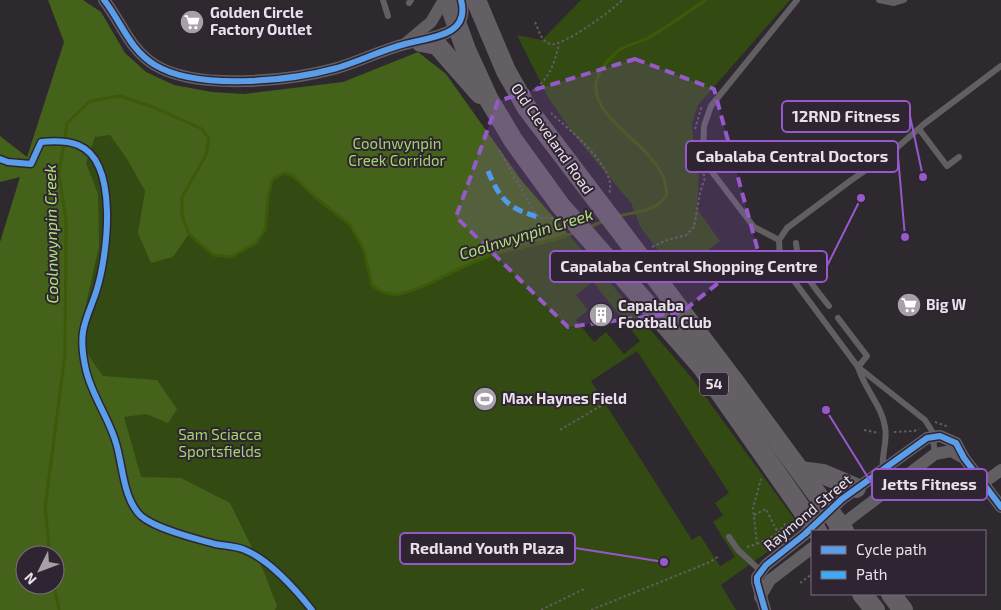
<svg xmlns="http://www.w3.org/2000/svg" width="1001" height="610" viewBox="0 0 1001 610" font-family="'Exo 2',sans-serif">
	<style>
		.green { fill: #334a12; fill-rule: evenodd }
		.forest { fill: #44621a; fill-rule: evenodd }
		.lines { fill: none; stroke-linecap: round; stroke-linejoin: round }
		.stream { stroke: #3c5a07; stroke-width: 3 }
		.path { stroke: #615e62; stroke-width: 2; stroke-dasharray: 2.5 2.5; stroke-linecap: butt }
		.service { stroke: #625f63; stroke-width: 6 }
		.minor { stroke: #625f63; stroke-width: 12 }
		.primary { stroke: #645f65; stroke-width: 20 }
		.quiet { stroke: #3fa9f5; stroke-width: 5; stroke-dasharray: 10 5; stroke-linecap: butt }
		.cycleway-casing { stroke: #2f2532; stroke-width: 9 }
		.cycleway { stroke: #5a9eea; stroke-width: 6 }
		.marked { fill: #9659ca; fill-opacity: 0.2; stroke: #9659ca; stroke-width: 4; stroke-dasharray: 10 6; stroke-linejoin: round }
		.labels { text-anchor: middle; stroke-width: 4; stroke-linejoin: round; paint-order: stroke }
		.shield { fill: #2f2532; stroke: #b0a9b3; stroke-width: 1 }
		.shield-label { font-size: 14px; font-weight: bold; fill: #e8e1ea }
		.poi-label { font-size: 15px; font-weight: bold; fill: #e8e1ea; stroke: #2f2532; text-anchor: start }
		.street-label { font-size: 15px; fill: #e8e1ea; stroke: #2f2532 }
		.park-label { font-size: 15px; fill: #a3d56a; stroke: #2f2532 }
		.water-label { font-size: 16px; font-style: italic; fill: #afe176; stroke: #2f2532 }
		.leader { fill: none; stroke: #9659ca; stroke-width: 2 }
		.callout-dot { fill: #9659ca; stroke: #2f2532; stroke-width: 2 }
		.callout { fill: #2f2532; stroke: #9659ca; stroke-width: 2 }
		.callout-label { font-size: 16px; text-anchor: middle; font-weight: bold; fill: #e8e1ea }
	</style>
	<rect width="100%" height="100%" fill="#2e282f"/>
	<g class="green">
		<polygon points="581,0 790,0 698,105 692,123 694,157 699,172 697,209 720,241 676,274 641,228 631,203 574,135 548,97 517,35 542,40"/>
		<path d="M90,101l175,129 3,-32 4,-18 12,-7 9,3 23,22 34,27 14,25 8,35 105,-25 43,-14 49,-11 122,142 110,151 -80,57 15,25h-677l-4,-25v-30h-5zM593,282l47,59 -16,13 -18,-22 -12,10 -18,-22 12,-10 -12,-15zM637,351l92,142 -14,10 8,12 -10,7 22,35 -15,9 -20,-31 -8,5 -101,-159z"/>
	</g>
	<path class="forest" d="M48,0h35l18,12 24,41 21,19 28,13 38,7 32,2 99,-12 75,-30 28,22 76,107 47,54c-31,7 -63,13 -92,26 -26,10 -50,27 -77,33 -11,2 -20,-2 -28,-9l-8,-35 -14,-25 -34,-27 -23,-22 -9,-2 -12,7 -4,17 -3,32 -9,13 -25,14 -18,-2 -24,-21 -16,23 -22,6 -13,-30 7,-42 -18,-32 -17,-24 -15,2 -9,26 12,31 1,52 -21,95 25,35 54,4 20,29 -9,14 -22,-9 -22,3 17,60 40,1 49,25 34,69 13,34 -2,4h-275v-368l20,-65 -20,5v-46l27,21 37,-115zM25,555h30v30h-30z"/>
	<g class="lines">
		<g class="stream">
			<path d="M619,216c19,-5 38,-4 48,-22 -1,-5 -2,-13 -4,-18 -19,-43 -107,-72 -46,-124 9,-8 22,-9 31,-14 20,-11 39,-26 58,-38"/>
			<polyline points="589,227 604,221"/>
			<path d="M50,555l-5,-47 20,-154 1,-133 -7,-47 8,-51 23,-22 30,-5 33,11 49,22 7,10 -3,16 -24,42v18l7,19 24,21 18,2 25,-14 9,-13 3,-32 4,-18 12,-7 9,3 23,22 34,27 14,25 8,35c8,7 17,11 28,9 27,-6 51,-23 77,-33 32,-14 68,-16 99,-29"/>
			<polyline points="54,585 59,610"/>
		</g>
		<g class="path">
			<path d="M535,22c4,8 5,18 15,22 11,4 63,-34 72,-44"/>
			<path d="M533,91c17,-14 21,-26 26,-47"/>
			<path d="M551,113c16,15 68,56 58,80"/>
			<polyline points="695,129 702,105"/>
			<polyline points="499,150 535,213 541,218 553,218"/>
			<polyline points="652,247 667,240 686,235 694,227 700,193 705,177 699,166"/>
			<polyline points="935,422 949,427"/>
			<polyline points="560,430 616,397"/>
			<polyline points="864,430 879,433"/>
			<polyline points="894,432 914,431 919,429"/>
			<polyline points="754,515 766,509 778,533 785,524 790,530 792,529"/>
			<polyline points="757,544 777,534"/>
			<polyline points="747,547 757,544 753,508 761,479"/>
			<polyline points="800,583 812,574"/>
			<polyline points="541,610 584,589"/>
			<polyline points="591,610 710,562 719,556"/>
		</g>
		<g class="service">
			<polyline points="383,0 388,16"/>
			<polyline points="879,0 894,3 904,0"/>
			<polyline points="409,3 411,0"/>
			<polyline points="919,129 947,166 959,157"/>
			<polyline points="779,240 754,227 712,172 703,154 704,126 711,106 797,0"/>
			<path d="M796,243c2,26 17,43 33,63"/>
			<polyline points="838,318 867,356 858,367"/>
			<path d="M858,367c6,21 24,39 27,60 3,14 -4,28 -2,42"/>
			<polyline points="935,454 932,431 925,420 858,367 786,270 780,259 779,240 787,228 850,181 892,152 924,124 1001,66"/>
			<polyline points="729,537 738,550 762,572"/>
		</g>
		<g class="minor">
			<path d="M104,0c18,23 25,49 51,65 43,26 135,16 182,3 23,-7 45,-18 68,-24 24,-7 66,-7 56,-44"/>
			<polyline points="406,43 431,22 444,0"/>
			<polyline points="983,483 1001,470"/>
			<polyline points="835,530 935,454 951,451 964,458"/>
			<polyline points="760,597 770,580 812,548"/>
			<polyline points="765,610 757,582 757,577 766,565 805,534 842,499 927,438 940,436 956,443 964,458 1001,507"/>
		</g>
		<g class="primary">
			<polyline points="448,0 466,50 488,98 513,140 560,205 702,367 817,531"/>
			<polyline points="476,0 506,71 527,108 737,385 844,531"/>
			<polyline points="421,42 437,45 480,94"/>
			<polyline points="800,471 823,474 856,488"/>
			<polyline points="862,594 875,610"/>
			<polyline points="891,594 903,610"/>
		</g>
		<path class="quiet" d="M488,171c13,31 22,38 53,47"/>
		<g class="cycleway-casing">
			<g id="cycleway">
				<path d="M104,0c18,23 25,49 51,65 43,26 135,16 182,3 23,-7 45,-18 68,-24 24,-7 66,-7 56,-44"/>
				<path d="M0,159l8,3 23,2 10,-22c11,-1 27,-1 37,3 42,17 29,111 19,144 -4,14 -12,29 -14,43 -2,13 0,25 3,38 6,26 23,48 30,73 7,23 7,56 25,73 15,13 55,23 74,28 10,2 21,2 30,6 24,10 51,40 67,60"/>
				<polyline points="765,610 757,582 757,577 766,565 805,534 842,499 927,438 940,436 956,443 964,458 1001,507"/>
			</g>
		</g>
		<use href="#cycleway" class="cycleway"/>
	</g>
	<path class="marked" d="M635,59l79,30 44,162 -76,61 -114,15 -112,-110 42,-116z"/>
	<defs>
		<g id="supermarket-disc" transform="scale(1.25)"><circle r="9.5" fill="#a7a0a9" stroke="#2f2532"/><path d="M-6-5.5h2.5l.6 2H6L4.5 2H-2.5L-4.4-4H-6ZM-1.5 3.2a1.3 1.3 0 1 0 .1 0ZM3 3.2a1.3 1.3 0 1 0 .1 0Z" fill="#fff"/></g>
		<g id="building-disc" transform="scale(1.25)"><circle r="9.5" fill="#a7a0a9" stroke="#2f2532"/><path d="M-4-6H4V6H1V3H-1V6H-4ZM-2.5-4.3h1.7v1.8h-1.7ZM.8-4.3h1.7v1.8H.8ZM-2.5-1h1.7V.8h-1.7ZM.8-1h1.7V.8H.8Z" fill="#fff"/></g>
		<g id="stadium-disc" transform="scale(1.25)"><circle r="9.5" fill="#a7a0a9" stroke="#2f2532"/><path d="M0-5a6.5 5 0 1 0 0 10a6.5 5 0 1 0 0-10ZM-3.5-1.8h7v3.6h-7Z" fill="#fff"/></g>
	</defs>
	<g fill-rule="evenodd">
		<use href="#supermarket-disc" x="192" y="22"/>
		<use href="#supermarket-disc" x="909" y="305"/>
		<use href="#building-disc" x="601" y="315"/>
		<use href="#stadium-disc" x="485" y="399"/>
	</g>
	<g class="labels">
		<rect class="shield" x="700" y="372.5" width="28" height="23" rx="4"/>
		<g class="shield-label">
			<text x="714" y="389">54</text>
		</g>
		<g class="poi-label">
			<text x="210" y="18">Golden Circle<tspan x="210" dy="17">Factory Outlet</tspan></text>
			<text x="926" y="310">Big W</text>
			<text x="618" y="311">Capalaba<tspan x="618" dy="17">Football Club</tspan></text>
			<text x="502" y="404">Max Haynes Field</text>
		</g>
		<g class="street-label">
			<text transform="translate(552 139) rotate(55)" y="5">Old Cleveland Road</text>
			<text transform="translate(808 513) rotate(-40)" y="5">Raymond Street</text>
		</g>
		<g class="park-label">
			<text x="397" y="149">Coolnwynpin<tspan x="397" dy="17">Creek Corridor</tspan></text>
			<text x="220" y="440">Sam Sciacca<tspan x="220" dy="17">Sportsfields</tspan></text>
		</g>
		<g class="water-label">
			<text transform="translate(51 234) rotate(-91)" y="6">Coolnwynpin Creek</text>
			<text transform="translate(526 234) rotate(-17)" y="6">Coolnwynpin Creek</text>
		</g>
	</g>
	<path class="leader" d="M923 177L910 116M905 237L898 156M861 198L827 266M826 410L872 484M664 562L575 548"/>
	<g class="callout-dot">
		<circle cx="923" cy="177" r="5"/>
		<circle cx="905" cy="237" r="5"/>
		<circle cx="861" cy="198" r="5"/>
		<circle cx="826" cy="410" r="5"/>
		<circle cx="664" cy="562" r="5"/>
	</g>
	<g class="callout">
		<rect x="782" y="101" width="128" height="31" rx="5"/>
		<rect x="686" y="141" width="212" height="31" rx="5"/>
		<rect x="550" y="251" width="277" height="31" rx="5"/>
		<rect x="872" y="469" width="115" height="31" rx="5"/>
		<rect x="400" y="533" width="175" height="31" rx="5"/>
	</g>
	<g class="callout-label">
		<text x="846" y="122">12RND Fitness</text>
		<text x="792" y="162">Cabalaba Central Doctors</text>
		<text x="689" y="272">Capalaba Central Shopping Centre</text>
		<text x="929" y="490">Jetts Fitness</text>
		<text x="487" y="554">Redland Youth Plaza</text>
	</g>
	<rect x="811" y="530" width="175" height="65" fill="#2f2532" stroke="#79707c"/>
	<rect x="821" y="546" width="25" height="8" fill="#5a9eea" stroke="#79707c"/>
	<text x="856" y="555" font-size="15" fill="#e8e1ea">Cycle path</text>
	<rect x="821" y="571" width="25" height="8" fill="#3fa9f5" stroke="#79707c"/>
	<text x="856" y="580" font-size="15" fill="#e8e1ea">Path</text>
	<g transform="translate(40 570) rotate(228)"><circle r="24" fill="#2f2532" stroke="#79707c"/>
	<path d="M0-4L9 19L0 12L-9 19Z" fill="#a7a0a9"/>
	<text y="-8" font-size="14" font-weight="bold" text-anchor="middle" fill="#e8e1ea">N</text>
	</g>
</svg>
